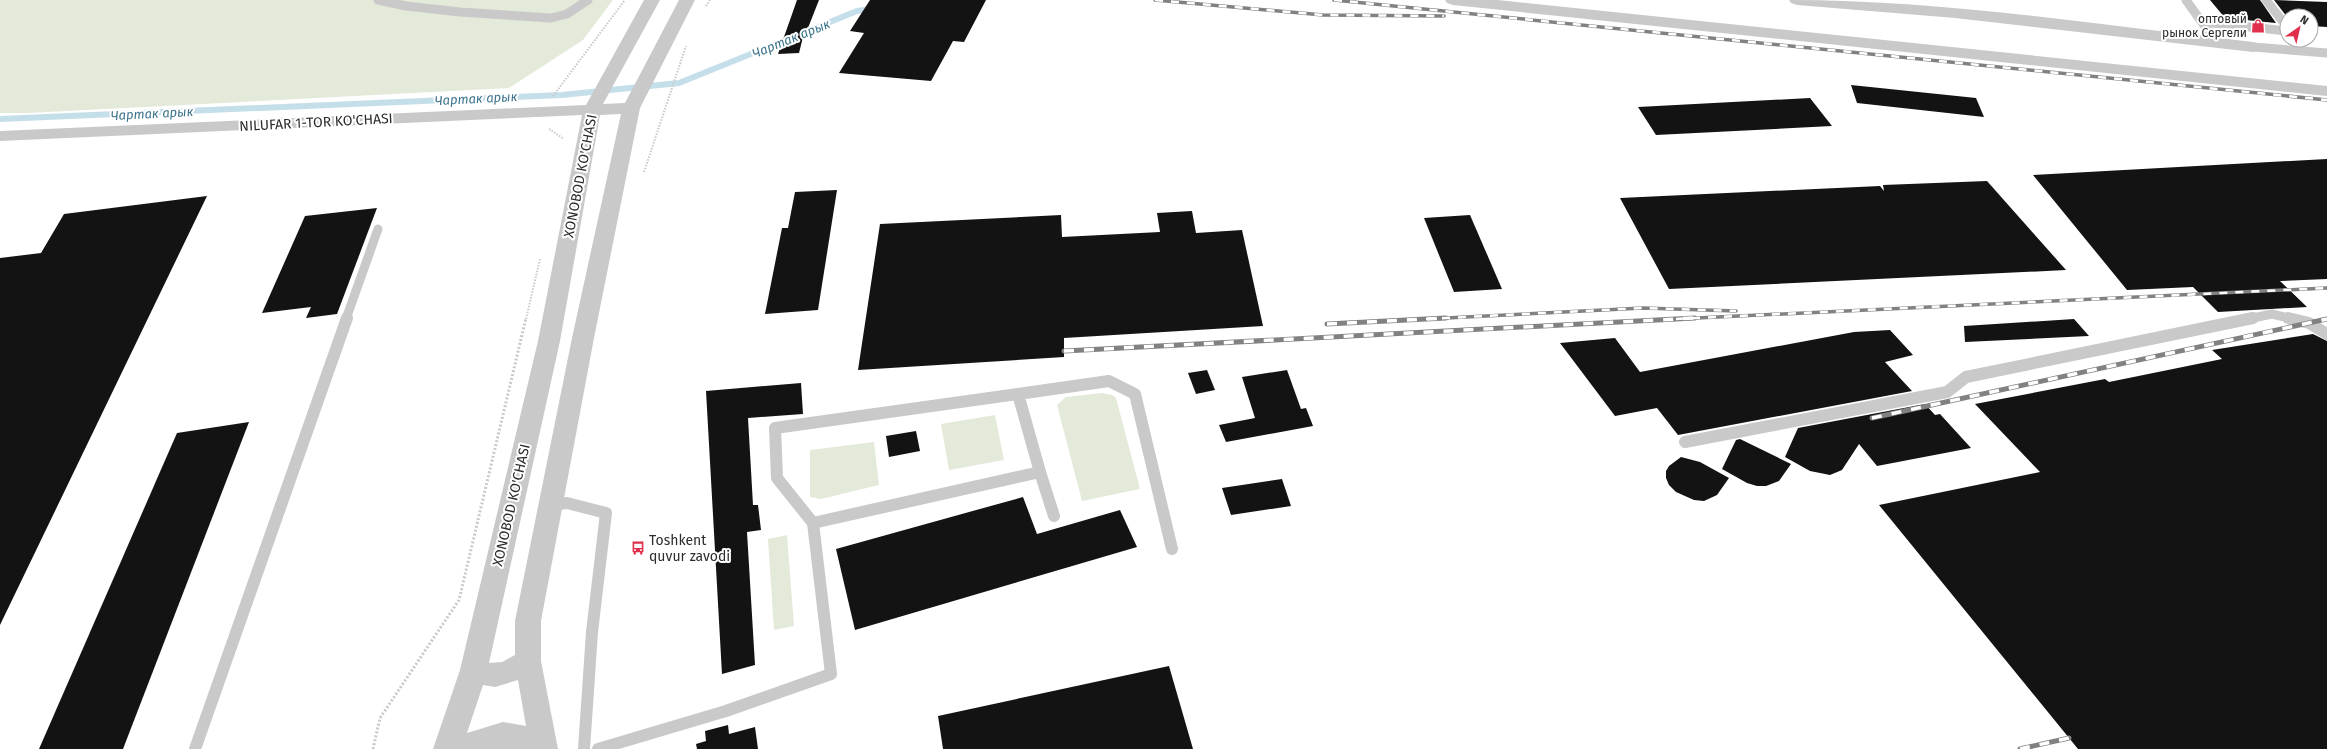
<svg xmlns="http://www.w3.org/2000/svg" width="2327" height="749" viewBox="0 0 2327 749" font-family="'Fira Sans',sans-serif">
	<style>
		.green { fill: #e4ead9 }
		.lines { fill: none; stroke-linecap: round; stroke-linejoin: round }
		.stream { stroke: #c5dfea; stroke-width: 6 }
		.building { fill: #131313 }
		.path-far1 { stroke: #c9c9c9; stroke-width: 2; stroke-dasharray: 1.5 1.5; stroke-linecap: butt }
		.path { stroke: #c9c9c9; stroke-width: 3; stroke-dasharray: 2 2; stroke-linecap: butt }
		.service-far1 { stroke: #c9c9c9; stroke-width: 9 }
		.service { stroke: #c9c9c9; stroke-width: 12 }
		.minor { fill: #c9c9c9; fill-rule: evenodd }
		.tertiary { fill: #c9c9c9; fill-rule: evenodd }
		.rail-far1-casing { stroke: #818181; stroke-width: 3.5 }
		.rail-casing { stroke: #818181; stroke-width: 5 }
		.rail-far1 { stroke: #fff; stroke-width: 2.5; stroke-dasharray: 8; stroke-linecap: butt }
		.rail { stroke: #fff; stroke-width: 3.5; stroke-dasharray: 10; stroke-linecap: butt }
		.labels { text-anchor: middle; stroke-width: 4; stroke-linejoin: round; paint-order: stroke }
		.far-poi-label { font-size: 12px; fill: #2c2c2c; stroke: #fff; text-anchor: end }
		.far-water-label { font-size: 13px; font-style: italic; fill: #3c738c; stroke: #fff }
		.street-label { font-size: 14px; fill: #2c2c2c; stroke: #fff }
		.poi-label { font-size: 14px; fill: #2c2c2c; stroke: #fff; text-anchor: start }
	</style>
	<rect width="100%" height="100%" fill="#fff"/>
	<g class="green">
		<polygon points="0,0 613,0 583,40 509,88 28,113 0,113"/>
		<polygon points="1102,393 1112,395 1116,398 1140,489 1082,501 1057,405 1066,397"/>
		<polygon points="995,415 1004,460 949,470 941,424"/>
		<polygon points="874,442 879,485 821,499 810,497 810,450"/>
		<polygon points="787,535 794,626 774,630 768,539"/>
	</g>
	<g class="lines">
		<polyline class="stream" points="0,119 562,95 679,83 857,11 871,9"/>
	</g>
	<g class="building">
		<polygon points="797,0 819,0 806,33 804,33 799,53 778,54"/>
		<polygon points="870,0 986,0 964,42 953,41 931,81 839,73 864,33 850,31"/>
		<polygon points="2210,0 2260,0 2276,23 2225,18"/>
		<polygon points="2274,0 2327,2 2327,27 2311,26 2311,16 2287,17"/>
		<polygon points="1851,85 1976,98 1984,117 1857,103"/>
		<polygon points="1810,98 1832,126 1656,135 1638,107"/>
		<polygon points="2327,159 2327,279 2280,281 2307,307 2218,312 2193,287 2127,290 2033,175"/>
		<polygon points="1987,181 2066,270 1669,289 1620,198 1880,186 1884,191 1883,185"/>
		<polygon points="837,190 818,310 765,314 782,228 788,228 795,192"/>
		<polygon points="207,196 0,625 0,258 41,253 64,214"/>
		<polygon points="377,208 337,314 306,318 311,307 262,313 305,216"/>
		<polygon points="1192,211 1196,233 1242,230 1263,326 1064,338 1064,357 858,370 880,224 1061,215 1062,237 1160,232 1157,213"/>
		<polygon points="1470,215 1502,289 1454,292 1424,218"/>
		<polygon points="2074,319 2089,336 1965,342 1964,326"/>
		<polygon points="1890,330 1913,355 1885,362 1912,391 1678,435 1657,408 1615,416 1560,343 1615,338 1640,372 1854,332"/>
		<polygon points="2313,334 2327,341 2327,749 2078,749 1879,505 2040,472 1975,404 2105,379 2109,382 2222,359 2212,350"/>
		<polygon points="1207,370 1215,390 1196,394 1188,373"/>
		<polygon points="1287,370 1301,409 1306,408 1313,426 1226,442 1219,425 1255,418 1242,377"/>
		<polygon points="801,383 803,414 748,418 753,505 758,505 761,530 747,532 755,665 722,674 706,391"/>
		<polygon points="1925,404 1935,415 1940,414 1971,448 1877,466 1859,444 1842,470 1830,475 1810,471 1785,457 1798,428"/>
		<polygon points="249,422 123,749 39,749 177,433"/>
		<polygon points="916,431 920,451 889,457 886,436"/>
		<polygon points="1740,439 1791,464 1779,481 1766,486 1757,486 1747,483 1722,469 1736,440"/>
		<polygon points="1681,457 1700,462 1729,478 1717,495 1704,501 1694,500 1676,492 1669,485 1666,478 1666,471 1669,466"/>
		<polygon points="1282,479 1291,506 1231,515 1222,488"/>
		<polygon points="1023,497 1037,534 1120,510 1137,547 855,630 836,549"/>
		<polygon points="1169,666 1193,749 943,749 938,716"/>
		<polygon points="728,725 729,734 755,727 758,749 697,749 696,744 706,741 705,731"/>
	</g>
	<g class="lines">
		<g class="path-far1">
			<polyline points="706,6 710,0"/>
			<polyline points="553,96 625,0"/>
			<polyline points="549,129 564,139"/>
			<polyline points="644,172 686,46"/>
			<polyline points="526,319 540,259"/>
		</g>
		<polyline class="path" points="373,749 380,718 459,600 526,318"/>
		<g class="service-far1">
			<polyline points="378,0 406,6 460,12 551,18 567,14 588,0"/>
			<polyline points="2186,0 2217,43"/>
			<polyline points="2266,0 2287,27"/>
			<polyline points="2202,22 2287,31"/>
			<polyline points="2253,47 2327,53"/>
			<polyline points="346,319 378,229"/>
			<polyline points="2248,319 2272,314 2293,319"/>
		</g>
		<g class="service">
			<polyline points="2288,318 2309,323 2327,334"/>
			<polyline points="1685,442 1947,392 1966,377 2253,318"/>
			<polyline points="1040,472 1054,516"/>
			<polyline points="550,505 567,503 606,513 592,632 584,749"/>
			<polyline points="813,523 777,478 775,428 1018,394"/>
			<polyline points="195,749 347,318"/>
			<polyline points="598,749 726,711 831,674 813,523 1040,472 1018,394 1109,381 1135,394 1172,549"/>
		</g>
		<g class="minor">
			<polygon points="1445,0 1498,0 2327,86 2327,96 1453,5 1447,3"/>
			<path d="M1789,0c155,0 310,25 464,42l6,2 2,3 -2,3 -6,2 -298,-34 -158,-13 -6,-2z"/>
		</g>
		<path class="tertiary" d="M644,0h16l-57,104 22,-1 54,-103h16l-55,108 -46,230 -53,283v40l17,88h-125l27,-79 78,-329 44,-226 -582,26v-10l586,-26zM621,114l-49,224 -57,283v34l-13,7 -13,1 71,-322 40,-226zM518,680l8,46 -23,-4 -36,11 16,-48 12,2z"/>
		<g class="rail-far1-casing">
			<g id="rail-far1">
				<polyline points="1155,0 1323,15 1444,16"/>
				<polyline points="1334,0 2327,100"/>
				<polyline points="1426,319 1643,308 1736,311"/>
				<polyline points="1676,319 2327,288"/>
			</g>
		</g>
		<g class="rail-casing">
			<g id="rail">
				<polyline points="1327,324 1446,318"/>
				<polyline points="1064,351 1695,318"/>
				<polyline points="1872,418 2327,319"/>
				<polyline points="2020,749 2069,738"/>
			</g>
		</g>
		<use href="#rail-far1" class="rail-far1"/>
		<use href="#rail" class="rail"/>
	</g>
	<defs>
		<g id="shop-bare" transform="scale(1.08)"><path d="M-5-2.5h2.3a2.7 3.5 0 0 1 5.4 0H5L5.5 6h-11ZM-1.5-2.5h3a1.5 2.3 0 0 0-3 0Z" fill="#e1304b" stroke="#fff" stroke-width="2.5" paint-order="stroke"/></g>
		<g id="bus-bare" transform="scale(1.08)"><path d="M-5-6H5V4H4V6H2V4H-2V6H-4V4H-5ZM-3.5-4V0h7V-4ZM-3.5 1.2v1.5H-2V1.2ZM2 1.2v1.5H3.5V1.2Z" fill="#e1304b" stroke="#fff" stroke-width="2.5" paint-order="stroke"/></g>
	</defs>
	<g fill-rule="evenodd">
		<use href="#shop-bare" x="2258" y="26"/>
		<use href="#bus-bare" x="638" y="548"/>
	</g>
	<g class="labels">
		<g class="far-poi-label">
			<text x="2247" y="23">оптовый<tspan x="2247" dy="14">рынок Сергели</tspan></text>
		</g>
		<g class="far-water-label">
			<text transform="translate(791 38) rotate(-22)" y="5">Чартак арык</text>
			<text transform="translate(476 98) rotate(-3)" y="5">Чартак арык</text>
			<text transform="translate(152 113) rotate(-3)" y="5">Чартак арык</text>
		</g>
		<g class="street-label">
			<text transform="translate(316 122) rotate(-3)" y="5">NILUFAR 1-TOR KO'CHASI</text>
			<text transform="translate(580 176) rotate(-79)" y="5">XONOBOD KO'CHASI</text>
			<text transform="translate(511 505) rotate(-77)" y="5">XONOBOD KO'CHASI</text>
		</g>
		<g class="poi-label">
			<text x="649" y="545">Toshkent<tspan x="649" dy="16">quvur zavodi</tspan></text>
		</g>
	</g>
	<g transform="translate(2299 28) rotate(34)"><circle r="19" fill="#ffffff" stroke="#ababab"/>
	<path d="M0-3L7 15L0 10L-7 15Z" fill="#e1304b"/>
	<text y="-6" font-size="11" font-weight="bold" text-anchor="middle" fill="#2c2c2c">N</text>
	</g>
</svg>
